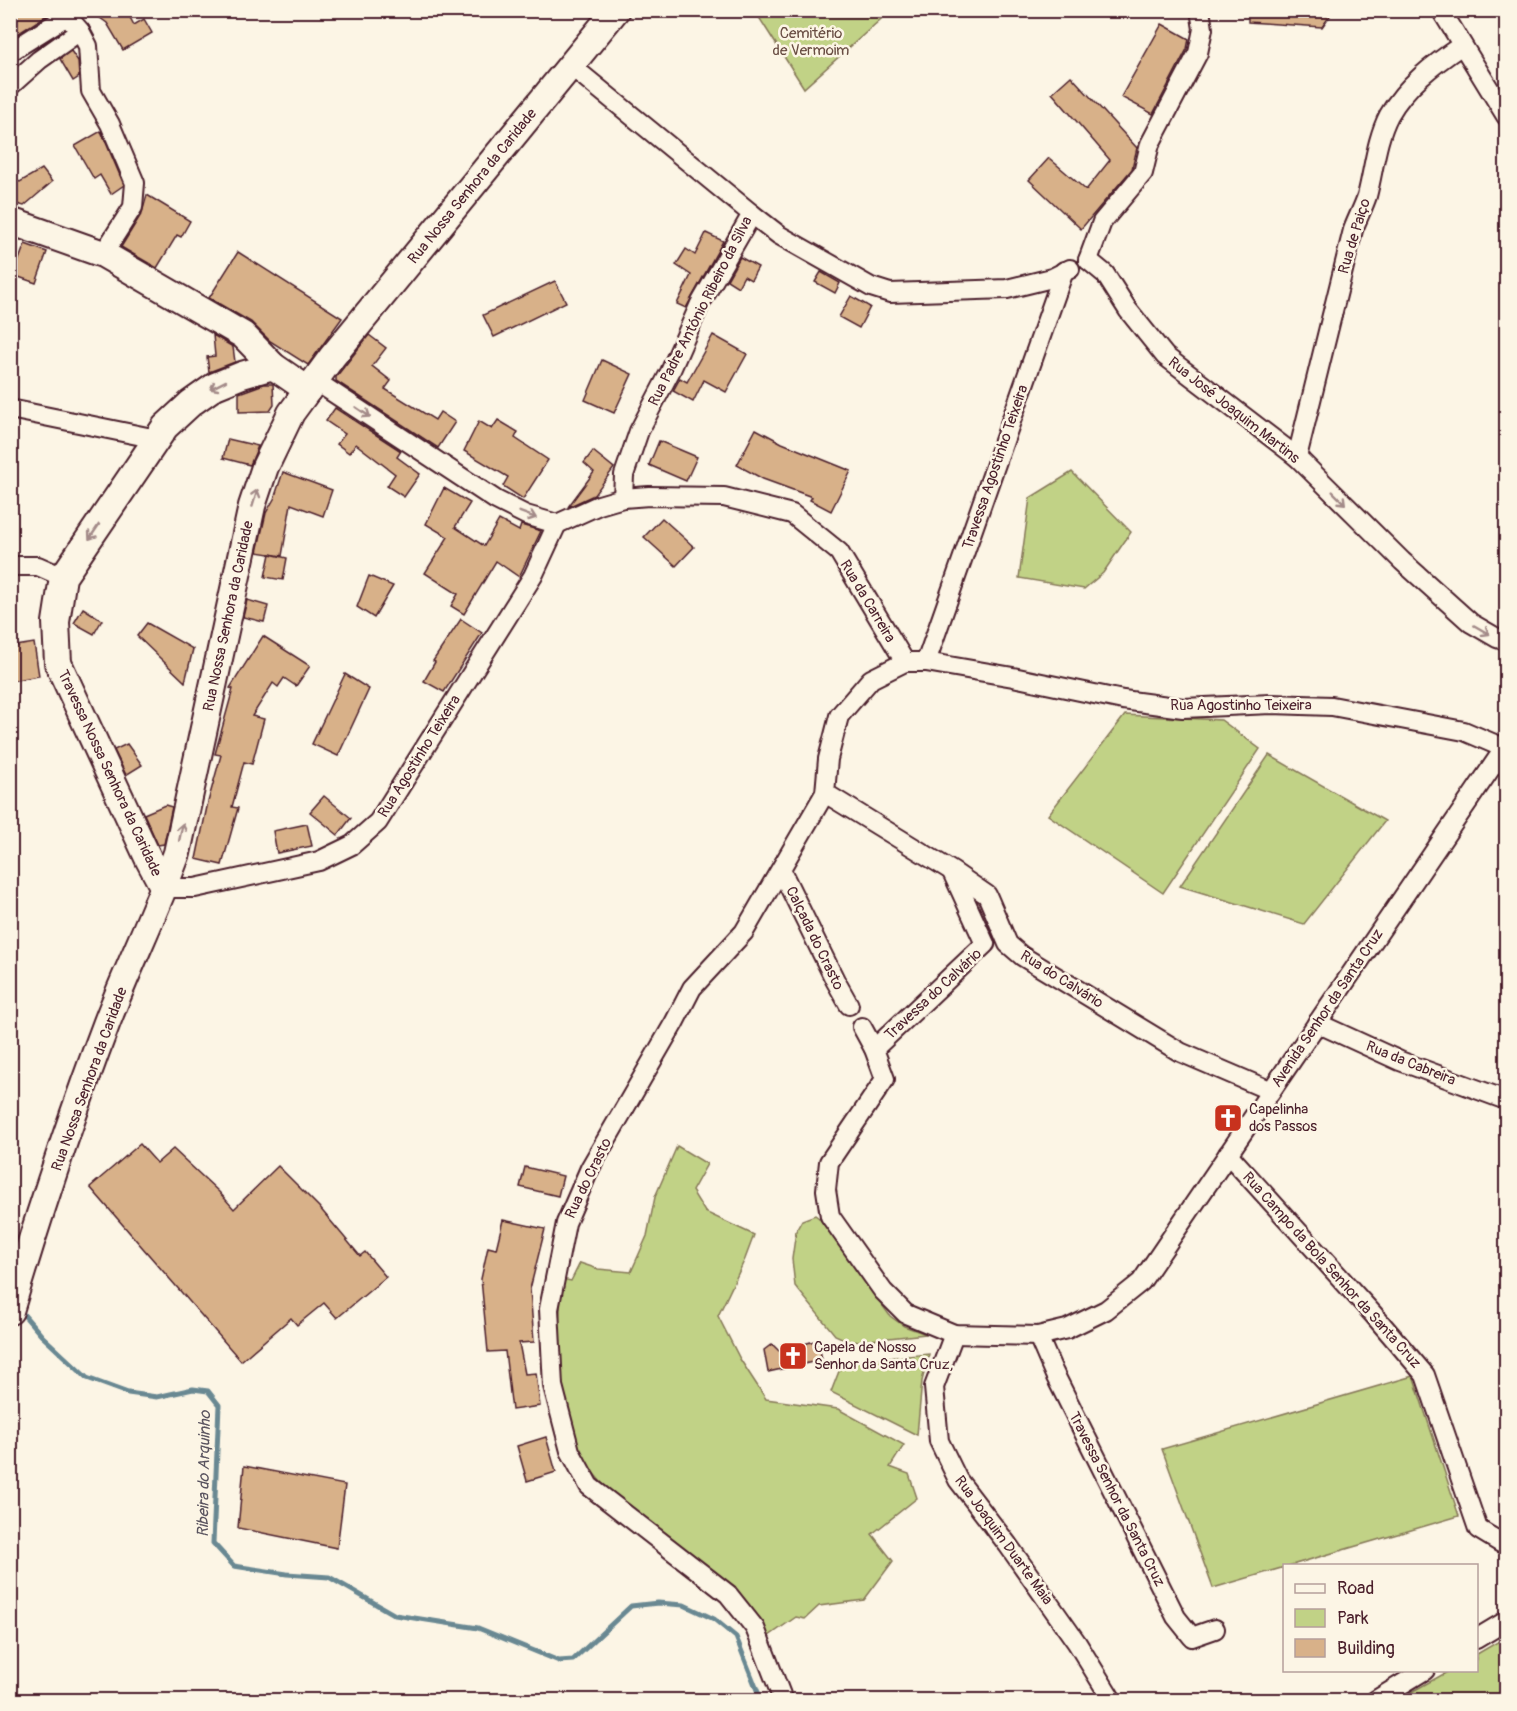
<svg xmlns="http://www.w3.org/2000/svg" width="1517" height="1711" viewBox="0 0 1517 1711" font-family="Pangolin,sans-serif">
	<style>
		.green { fill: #c1d286; stroke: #867858; stroke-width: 1.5 }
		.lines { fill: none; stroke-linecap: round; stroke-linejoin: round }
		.stream { stroke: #698892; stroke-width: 5 }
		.building { fill: #d8b189; stroke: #4a1f2b; stroke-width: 1.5 }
		.street-casing { stroke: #4a1f2b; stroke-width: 22 }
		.secondary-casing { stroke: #4a1f2b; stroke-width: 30 }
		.street { stroke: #fcf5e5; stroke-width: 18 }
		.secondary { stroke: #fcf5e5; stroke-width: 26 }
		.oneway { stroke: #a38a88 }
		.labels { text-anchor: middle; stroke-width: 5; stroke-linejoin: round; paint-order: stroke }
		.park-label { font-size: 15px; fill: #684c42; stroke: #fcf5e5 }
		.street-label { font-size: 15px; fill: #4a1f2b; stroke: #fcf5e5 }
		.poi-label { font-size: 15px; fill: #4a1f2b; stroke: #fcf5e5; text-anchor: start }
		.water-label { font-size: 16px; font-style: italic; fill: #5a545f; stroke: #fcf5e5 }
	</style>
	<rect width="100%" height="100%" fill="#fcf5e5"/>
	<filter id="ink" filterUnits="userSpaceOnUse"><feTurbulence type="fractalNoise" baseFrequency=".0167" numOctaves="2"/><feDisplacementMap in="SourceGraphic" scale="12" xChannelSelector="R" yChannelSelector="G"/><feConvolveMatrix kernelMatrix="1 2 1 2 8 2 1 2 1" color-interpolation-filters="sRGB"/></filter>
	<g filter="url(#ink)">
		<g class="green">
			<polygon points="755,11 890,11 804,88"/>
			<polygon points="1072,472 1131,532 1103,573 1084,589 1019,578 1030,498"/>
			<polygon points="1125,715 1221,720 1260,749 1163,893 1048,815"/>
			<polygon points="1269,755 1385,821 1304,924 1180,886"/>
			<polygon points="677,1146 707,1164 692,1191 705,1212 754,1235 745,1259 718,1316 740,1359 766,1399 838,1409 904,1445 890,1467 909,1474 917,1498 872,1534 893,1561 864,1600 819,1606 805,1619 796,1617 766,1638 612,1495 579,1456 555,1392 562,1279 571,1281 580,1263 598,1269 631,1272 647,1236 655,1197"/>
			<polygon points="815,1215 819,1218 890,1316 904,1326 926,1334 851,1342 835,1335 795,1286 792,1259 796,1231 802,1220"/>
			<polygon points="929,1354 922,1381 917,1435 831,1392 841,1366 852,1361"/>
			<polygon points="1413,1376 1459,1516 1213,1588 1162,1449"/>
			<polygon points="1506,1637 1506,1700 1397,1700 1449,1671 1476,1670 1477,1654"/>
		</g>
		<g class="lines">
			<polyline class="stream" points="18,1308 42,1336 87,1378 128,1393 157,1397 193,1389 208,1391 219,1405 213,1543 234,1566 287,1574 329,1577 395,1615 478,1628 559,1661 573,1660 631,1606 658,1603 684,1605 714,1619 736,1637 761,1700"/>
		</g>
		<g class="building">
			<polygon points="10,10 55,10 16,35"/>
			<polygon points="89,10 126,10 134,25 144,19 152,33 123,50 107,23"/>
			<polygon points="1248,10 1334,10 1322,27 1248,22"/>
			<polygon points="1162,24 1189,39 1187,49 1153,114 1121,97"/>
			<polygon points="71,51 78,61 79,77 73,81 60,59"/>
			<polygon points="1071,76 1137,148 1132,169 1081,229 1029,180 1049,158 1086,190 1110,160 1052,93"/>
			<polygon points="101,131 124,185 111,194 100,175 94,179 75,146"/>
			<polygon points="42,169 52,182 24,206 10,202 10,178 20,182"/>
			<polygon points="147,195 190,221 181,237 177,235 157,268 121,247 142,213"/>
			<polygon points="706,233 723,241 686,308 677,304 691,275 676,265 686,249 695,255"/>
			<polygon points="25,244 47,252 36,283 13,275"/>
			<polygon points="238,252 342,318 308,365 270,341 251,322 209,298"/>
			<polygon points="740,257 758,267 751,280 744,276 738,287 727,280"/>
			<polygon points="821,272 840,283 835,293 815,282"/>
			<polygon points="555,281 566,302 494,337 483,315"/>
			<polygon points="851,296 870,307 859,328 839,317"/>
			<polygon points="213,335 233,347 235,362 209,372 207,357 215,356"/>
			<polygon points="369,335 386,348 372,366 391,381 385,389 435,420 440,412 455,422 438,448 336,381 336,377"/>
			<polygon points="713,335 747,354 726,392 704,380 693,402 673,391 680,378 687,382"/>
			<polygon points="602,360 632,374 614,413 585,400"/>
			<polygon points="264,384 273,384 274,405 270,411 239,412 239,393"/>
			<polygon points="335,408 401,451 397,457 420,474 404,497 387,486 395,474 356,444 349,453 337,444 345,434 326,421"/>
			<polygon points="498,420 518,432 515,438 548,460 523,499 503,486 508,477 464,451 479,421 492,429"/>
			<polygon points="756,429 782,443 851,471 831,511 810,500 812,497 763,479 737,465"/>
			<polygon points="228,439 258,446 250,465 223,458"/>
			<polygon points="659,441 697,457 686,481 649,465"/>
			<polygon points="593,451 614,468 594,495 568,507 594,472 584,463"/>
			<polygon points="283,472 332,490 323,516 291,504 282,556 257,552 266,513 274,499"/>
			<polygon points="444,488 470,503 455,527 484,546 499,520 519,531 521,525 541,531 519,577 496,561 464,614 451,606 458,594 425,573 448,537 426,524"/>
			<polygon points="662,518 694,547 676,566 644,537"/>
			<polygon points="270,554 287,558 283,580 265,577"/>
			<polygon points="369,576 393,586 374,618 357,607"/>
			<polygon points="247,600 268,606 264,622 243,617"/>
			<polygon points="83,608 102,620 94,634 74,623"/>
			<polygon points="461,619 482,633 444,692 424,681 435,662 433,661"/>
			<polygon points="147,623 193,649 185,682 137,636"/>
			<polygon points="263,636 310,666 296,686 284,678 278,687 273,683 252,716 264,719 252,764 244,762 232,807 238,808 222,865 196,859 208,802 221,755 215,754 233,689 230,688"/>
			<polygon points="34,643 39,676 10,681 10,647"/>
			<polygon points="345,674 369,689 338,756 312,744"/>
			<polygon points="127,744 142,765 126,775 114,750"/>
			<polygon points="324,796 351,818 338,835 310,812"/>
			<polygon points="165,805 172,807 164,844 158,845 144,814"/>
			<polygon points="307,824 312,846 277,853 273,831"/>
			<polygon points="140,1144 157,1163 173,1149 219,1192 234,1209 278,1166 319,1207 360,1256 365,1252 386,1277 337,1318 324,1303 297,1325 291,1318 241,1361 90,1187"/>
			<polygon points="525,1167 563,1176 558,1196 520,1187"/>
			<polygon points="503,1220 545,1229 530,1289 534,1342 519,1343 525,1374 536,1373 540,1406 512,1410 505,1351 488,1352 481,1279 488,1247 496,1249"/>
			<polygon points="818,1340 822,1360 768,1372 764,1350 772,1344 779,1351"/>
			<polygon points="546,1437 556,1472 527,1481 517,1446"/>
			<polygon points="244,1466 345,1485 337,1548 238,1528"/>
		</g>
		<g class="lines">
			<g class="street-casing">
				<g id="street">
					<polyline points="1441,10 1506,116"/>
					<polyline points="80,31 88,46 91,91 110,124 135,183 133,207 103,254"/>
					<polyline points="10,52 67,16 80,31 39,60 10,86"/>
					<polyline points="570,65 752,214 700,304 670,372 639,431 624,475 623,498"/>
					<polyline points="752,214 779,235 871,287 890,293 1007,289 1052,278 1070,269"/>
					<polyline points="1088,260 1105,274 1128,310 1165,356 1297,457 1402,561 1471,623 1497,638 1506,641"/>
					<polyline points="1088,260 1102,222 1143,173 1150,144 1198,53 1203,29 1200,10"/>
					<polyline points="314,380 496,500 526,515 557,524 599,505 623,498 649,496 724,497 792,514 839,552 905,662"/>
					<polyline points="10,409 157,439"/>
					<path d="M1297,457l56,-227c4,-11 10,-22 14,-34 7,-27 9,-56 22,-81 17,-30 45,-51 73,-70"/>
					<polyline points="10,566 38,566 63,577"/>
					<polyline points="926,662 1064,271"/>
					<polyline points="825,793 952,871 987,895 1008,944 1022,956 1180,1052 1271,1091"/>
					<polyline points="781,870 835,980 849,1005"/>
					<polyline points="164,888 195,888 319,861 352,845 378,822 533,576 557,524"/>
					<polyline points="1317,1023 1400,1061 1506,1100"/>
					<polyline points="862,1027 874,1049 885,1079 829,1162 826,1190 830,1216 883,1291 906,1314 954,1334 1038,1336 1067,1329 1106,1310 1141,1282 1506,746"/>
					<polyline points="874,1049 985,944 952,872"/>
					<polyline points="1228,1154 1373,1314 1425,1375 1478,1529 1501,1543 1506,1541"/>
					<polyline points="954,1334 934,1387 939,1441 958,1480 1008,1545 1077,1643 1112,1700"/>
					<polyline points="1038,1336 1054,1373 1176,1617 1192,1637 1215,1629"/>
					<polyline points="1476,1639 1506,1621"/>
					<polyline points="783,1700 755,1628 728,1594 589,1486 570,1451 553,1386 549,1309 566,1223 590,1168 674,1023 692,988 744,932 825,793 828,759 839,716 871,679 905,662 926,662 1013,677 1123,700 1183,708 1271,704 1332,706 1464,731 1504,748"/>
					<polyline points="1376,1700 1425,1670"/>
				</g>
			</g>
			<g class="secondary-casing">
				<g id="secondary">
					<polyline points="10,221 103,254 243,335 273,366 308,390"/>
					<polyline points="164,888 149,860 58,663 56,622 63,577 165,427 191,403 215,386 242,375 273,366"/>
					<path d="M10,1311c29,-97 61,-194 97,-289 22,-57 49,-111 70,-169l75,-347 13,-39 26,-54 41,-56 284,-347"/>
				</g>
			</g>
			<use href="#street" class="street"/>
			<use href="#secondary" class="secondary"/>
		</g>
		<defs><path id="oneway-shaft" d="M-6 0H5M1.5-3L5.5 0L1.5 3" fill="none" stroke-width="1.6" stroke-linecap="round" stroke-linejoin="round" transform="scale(1.5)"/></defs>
		<g class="oneway">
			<use href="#oneway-shaft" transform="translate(218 385) rotate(153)"/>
			<use href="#oneway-shaft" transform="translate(363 412) rotate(34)"/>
			<use href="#oneway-shaft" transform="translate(255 498) rotate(-73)"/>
			<use href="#oneway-shaft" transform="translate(1339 498) rotate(45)"/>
			<use href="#oneway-shaft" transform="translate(528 515) rotate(21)"/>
			<use href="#oneway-shaft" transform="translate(94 532) rotate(124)"/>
			<use href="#oneway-shaft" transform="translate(1482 630) rotate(30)"/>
			<use href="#oneway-shaft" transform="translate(181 832) rotate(-78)"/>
		</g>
	</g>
	<defs>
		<g id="church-square" transform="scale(1.5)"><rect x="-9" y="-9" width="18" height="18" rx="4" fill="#c8321e" stroke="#fcf5e5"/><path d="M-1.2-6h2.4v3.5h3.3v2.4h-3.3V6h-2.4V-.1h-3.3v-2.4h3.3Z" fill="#fff"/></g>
	</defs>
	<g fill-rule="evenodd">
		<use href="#church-square" x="1228" y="1118"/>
		<use href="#church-square" x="793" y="1356"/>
	</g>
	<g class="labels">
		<g class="park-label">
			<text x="811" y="38">Cemitério<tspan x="811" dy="17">de Vermoim</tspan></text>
		</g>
		<g class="street-label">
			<text transform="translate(472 186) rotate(-51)" y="5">Rua Nossa Senhora da Caridade</text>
			<text transform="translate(1354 236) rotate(-73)" y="5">Rua de Paiço</text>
			<text transform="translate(700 311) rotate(-63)" y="5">Rua Padre António Ribeiro da Silva</text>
			<text transform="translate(1234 410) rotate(38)" y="5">Rua José Joaquim Martins</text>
			<text transform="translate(995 467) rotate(-71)" y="5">Travessa Agostinho Teixeira</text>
			<text transform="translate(868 601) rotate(59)" y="5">Rua da Carreira</text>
			<text transform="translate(228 616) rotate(-78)" y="5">Rua Nossa Senhora da Caridade</text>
			<text x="1241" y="710">Rua Agostinho Teixeira</text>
			<text transform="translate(419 756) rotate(-58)" y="5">Rua Agostinho Teixeira</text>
			<text transform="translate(110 773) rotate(65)" y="5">Travessa Nossa Senhora da Caridade</text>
			<text transform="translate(815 938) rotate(64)" y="5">Calçada do Crasto</text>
			<text transform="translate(1062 979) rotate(32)" y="5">Rua do Calvário</text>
			<text transform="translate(933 994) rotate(-43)" y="5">Travessa do Calvário</text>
			<text transform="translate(1327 1008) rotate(-56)" y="5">Avenida Senhor da Santa Cruz</text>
			<text transform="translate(1411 1063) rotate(22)" y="5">Rua da Cabreira</text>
			<text transform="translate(89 1079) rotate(-70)" y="5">Rua Nossa Senhora da Caridade</text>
			<text transform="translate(588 1178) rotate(-64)" y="5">Rua do Crasto</text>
			<text transform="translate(1332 1270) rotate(48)" y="5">Rua Campo da Bola Senhor da Santa Cruz</text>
			<text transform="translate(1117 1499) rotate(63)" y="5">Travessa Senhor da Santa Cruz</text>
			<text transform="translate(1004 1540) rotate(54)" y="5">Rua Joaquim Duarte Maia</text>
		</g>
		<g class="poi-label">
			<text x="1249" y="1114">Capelinha<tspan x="1249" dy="17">dos Passos</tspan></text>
			<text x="814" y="1352">Capela de Nosso<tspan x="814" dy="17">Senhor da Santa Cruz,</tspan></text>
		</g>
		<g class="water-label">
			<text transform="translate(203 1474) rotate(-89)" y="6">Ribeira do Arquinho</text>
		</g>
	</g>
	<rect width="1517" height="1711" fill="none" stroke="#fcf5e5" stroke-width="36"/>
	<rect x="18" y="18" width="1481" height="1675" fill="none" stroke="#4a1f2b" stroke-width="2" filter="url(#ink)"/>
	<rect x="1283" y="1564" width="195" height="108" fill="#fcf5e5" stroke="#b59f9b" stroke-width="1.5"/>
	<rect x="1295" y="1584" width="30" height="9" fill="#fcf5e5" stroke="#b59f9b" stroke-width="1.5"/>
	<text x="1337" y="1594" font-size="18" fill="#4a1f2b">Road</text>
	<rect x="1295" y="1609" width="30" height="18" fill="#c1d286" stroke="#b59f9b" stroke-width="1.5"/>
	<text x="1337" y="1624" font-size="18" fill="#4a1f2b">Park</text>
	<rect x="1295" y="1639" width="30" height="18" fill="#d8b189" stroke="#b59f9b" stroke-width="1.5"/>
	<text x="1337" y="1654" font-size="18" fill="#4a1f2b">Building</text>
</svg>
